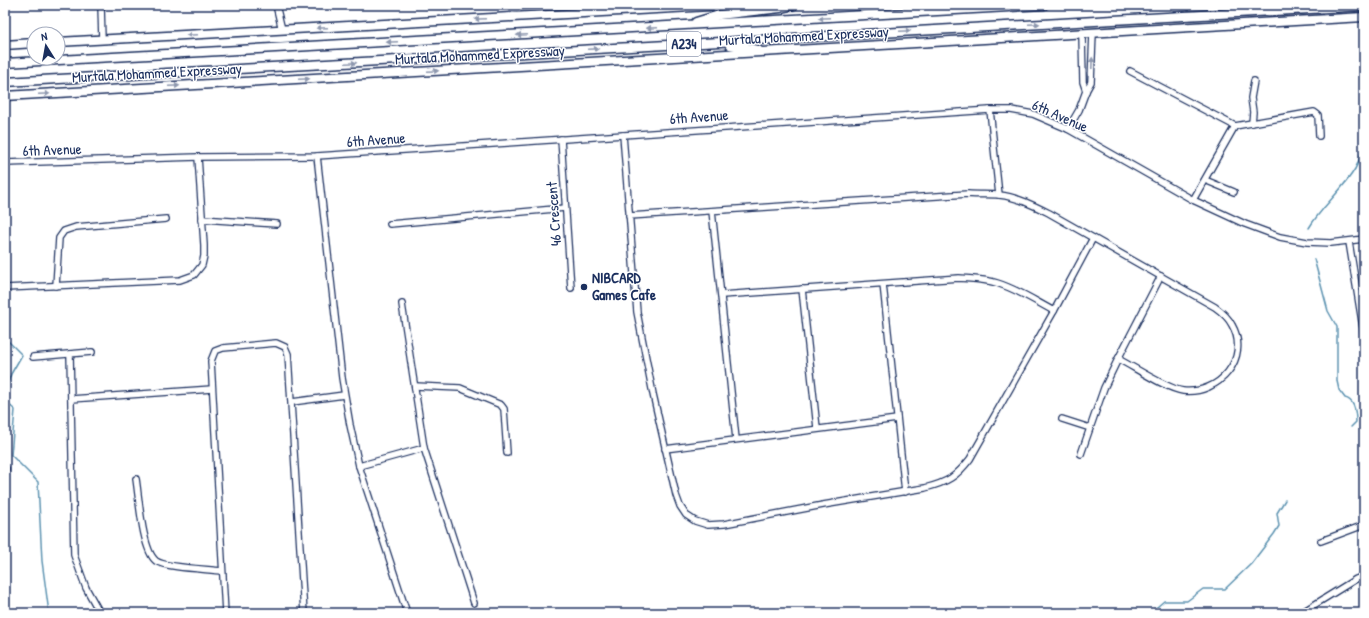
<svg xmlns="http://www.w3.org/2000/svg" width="1369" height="618" viewBox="0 0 1369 618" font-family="'Patrick Hand',sans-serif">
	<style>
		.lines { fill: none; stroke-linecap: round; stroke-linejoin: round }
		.stream { stroke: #5d93b1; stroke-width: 1.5 }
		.minor-casing { stroke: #1b2f5e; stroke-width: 8 }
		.highway-casing { stroke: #1b2f5e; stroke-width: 11 }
		.minor { stroke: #fff; stroke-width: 5.5 }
		.highway { stroke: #fff; stroke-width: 8 }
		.oneway { fill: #8d97ae }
		.poi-dot { fill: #1b2f5e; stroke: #fff; stroke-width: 1.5 }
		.labels { text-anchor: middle; stroke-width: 3; stroke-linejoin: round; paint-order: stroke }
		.shield { fill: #fff; stroke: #5f6d8e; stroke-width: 1 }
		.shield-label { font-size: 14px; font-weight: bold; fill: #1b2f5e }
		.street-label { font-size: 15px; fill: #1b2f5e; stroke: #fff }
		.poi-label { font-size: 15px; font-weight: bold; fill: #1b2f5e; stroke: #fff; text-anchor: start }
	</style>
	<rect width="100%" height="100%" fill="#fff"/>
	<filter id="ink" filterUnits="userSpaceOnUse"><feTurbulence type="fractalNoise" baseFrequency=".025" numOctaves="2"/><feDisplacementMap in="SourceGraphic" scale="8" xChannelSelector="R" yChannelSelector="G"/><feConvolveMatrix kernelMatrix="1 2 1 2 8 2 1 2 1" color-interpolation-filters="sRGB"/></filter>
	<g filter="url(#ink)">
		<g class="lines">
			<g class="stream">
				<path d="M1309,228c13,-22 33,-37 46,-59 5,-8 7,-20 9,-29"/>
				<path d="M1314,259l14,52 9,16v54l2,9 6,8c10,2 11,15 11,24l-5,5"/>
				<polyline points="5,338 22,355 11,374 5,391"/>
				<polyline points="5,401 15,410 11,455 38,482 42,561 49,613"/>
				<polyline points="1123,613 1135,613"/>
				<polyline points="1150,613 1164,601 1187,601 1203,589 1225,589 1251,564 1274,534 1279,526 1277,513 1285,500"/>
			</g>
			<g class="minor-casing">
				<g id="minor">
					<polyline points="101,5 102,40"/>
					<polyline points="276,5 282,30"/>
					<polyline points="1082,34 1083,82 1086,91"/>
					<polyline points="1130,71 1235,126 1314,112 1318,115 1319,136"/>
					<polyline points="990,110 999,195"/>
					<polyline points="1252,123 1253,112 1251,98 1254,81"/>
					<polyline points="1068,129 1079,110 1086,91 1091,82 1093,33"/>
					<path d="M623,135l14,177 16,82 23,101 4,11 6,9 9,6 13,4 16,-1 99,-19 102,-17c23,-6 31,-11 45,-29l84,-148 39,-73"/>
					<polyline points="561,139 571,288"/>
					<polyline points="317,156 342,378 350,425 359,466 407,613"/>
					<polyline points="5,163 198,157 317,156 990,110 1011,110 1033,114 1068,129 1193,200 1245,224 1280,237 1307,242 1331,243 1364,239"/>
					<polyline points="1205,180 1234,192"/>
					<polyline points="1193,200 1235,126"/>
					<polyline points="712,211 736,439"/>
					<path d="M629,216l339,-22c11,1 21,0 31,1 18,2 34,10 50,18l166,94c7,5 13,10 17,18 19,33 -13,70 -49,66 -16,-2 -49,-24 -65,-32"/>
					<polyline points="202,219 277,224"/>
					<polyline points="390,224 565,208"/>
					<polyline points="1349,242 1364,334"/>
					<polyline points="883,284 905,492"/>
					<polyline points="56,286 59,238 64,231 76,227 166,219"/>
					<polyline points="5,288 180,280 194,275 202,265 204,256 204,245 198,157"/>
					<polyline points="802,289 817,428"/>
					<path d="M722,295l237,-17c13,1 25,1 38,5 20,6 38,18 57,28"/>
					<polyline points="402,304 424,448 474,603"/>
					<polyline points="70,354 74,555 86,588 100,613"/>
					<polyline points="33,357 92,352"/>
					<polyline points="415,386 460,388 501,405 504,409 507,453"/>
					<polyline points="71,399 212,389"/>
					<polyline points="292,402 344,395"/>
					<polyline points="1062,419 1090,428"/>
					<polyline points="665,449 897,419"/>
					<polyline points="1081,454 1104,388 1118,359 1161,276"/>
					<polyline points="359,466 424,448"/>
					<polyline points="5,469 6,469"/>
					<path d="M136,479c3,18 6,71 20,82 10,7 52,8 66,10"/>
					<polyline points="1321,541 1364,525"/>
					<polyline points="225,613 211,361 215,351 223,348 276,343 285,347 288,354 304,613"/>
					<polyline points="1301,613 1356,579 1364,576"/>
				</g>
			</g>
			<g class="highway-casing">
				<g id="highway">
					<polyline points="696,22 719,15 780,8 794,5"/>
					<polyline points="58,42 728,5"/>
					<polyline points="5,45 34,43"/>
					<polyline points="730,45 758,50"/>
					<polyline points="5,63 1044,5"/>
					<polyline points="5,82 1364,6"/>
					<polyline points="5,96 1364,17"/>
				</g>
			</g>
			<use href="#minor" class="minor"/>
			<use href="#highway" class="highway"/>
		</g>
		<defs><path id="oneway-solid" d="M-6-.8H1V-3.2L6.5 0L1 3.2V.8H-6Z"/></defs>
		<g class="oneway">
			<use href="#oneway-solid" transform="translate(824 18) rotate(177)"/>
			<use href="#oneway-solid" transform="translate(480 19) rotate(177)"/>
			<use href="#oneway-solid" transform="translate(1034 24) rotate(-3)"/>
			<use href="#oneway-solid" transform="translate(322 28) rotate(177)"/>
			<use href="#oneway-solid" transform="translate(652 28) rotate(177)"/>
			<use href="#oneway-solid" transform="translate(905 31) rotate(-3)"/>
			<use href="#oneway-solid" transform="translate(192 35) rotate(177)"/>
			<use href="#oneway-solid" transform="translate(522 35) rotate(177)"/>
			<use href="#oneway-solid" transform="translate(392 42) rotate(177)"/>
			<use href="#oneway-solid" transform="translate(593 49) rotate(-3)"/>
			<use href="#oneway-solid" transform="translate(351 63) rotate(-3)"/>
			<use href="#oneway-solid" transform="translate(1092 63) rotate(-88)"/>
			<use href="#oneway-solid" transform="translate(433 71) rotate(-3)"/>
			<use href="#oneway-solid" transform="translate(304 79) rotate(-3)"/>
			<use href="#oneway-solid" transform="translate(174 86) rotate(-3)"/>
			<use href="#oneway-solid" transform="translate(44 94) rotate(-3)"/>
		</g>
	</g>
	<circle class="poi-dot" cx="584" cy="287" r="4"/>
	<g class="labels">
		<rect class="shield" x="667" y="32" width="34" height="24" rx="3"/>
		<g class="shield-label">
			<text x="684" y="49">A234</text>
		</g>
		<g class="street-label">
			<text transform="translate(804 36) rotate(-3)" y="5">Murtala Mohammed Expressway</text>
			<text transform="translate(480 55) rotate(-3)" y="5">Murtala Mohammed Expressway</text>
			<text transform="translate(157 73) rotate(-3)" y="5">Murtala Mohammed Expressway</text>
			<text transform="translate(1060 116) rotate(24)" y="5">6th Avenue</text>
			<text transform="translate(699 117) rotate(-4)" y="5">6th Avenue</text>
			<text transform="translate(376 140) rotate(-4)" y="5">6th Avenue</text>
			<text transform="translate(52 150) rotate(-2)" y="5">6th Avenue</text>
			<text transform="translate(554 214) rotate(-94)" y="5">46 Crescent</text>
		</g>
		<g class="poi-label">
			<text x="592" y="283">NIBCARD<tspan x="592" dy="17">Games Cafe</tspan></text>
		</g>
	</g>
	<rect width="1369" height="618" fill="none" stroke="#fff" stroke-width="20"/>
	<rect x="10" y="10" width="1349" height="598" fill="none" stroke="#1b2f5e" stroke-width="1.5" filter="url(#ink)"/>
	<g transform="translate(46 46) rotate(349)"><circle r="19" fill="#ffffff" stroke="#a4acbf"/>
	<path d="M0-3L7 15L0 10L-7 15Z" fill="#1b2f5e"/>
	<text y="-6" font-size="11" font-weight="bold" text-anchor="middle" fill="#1b2f5e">N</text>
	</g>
</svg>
